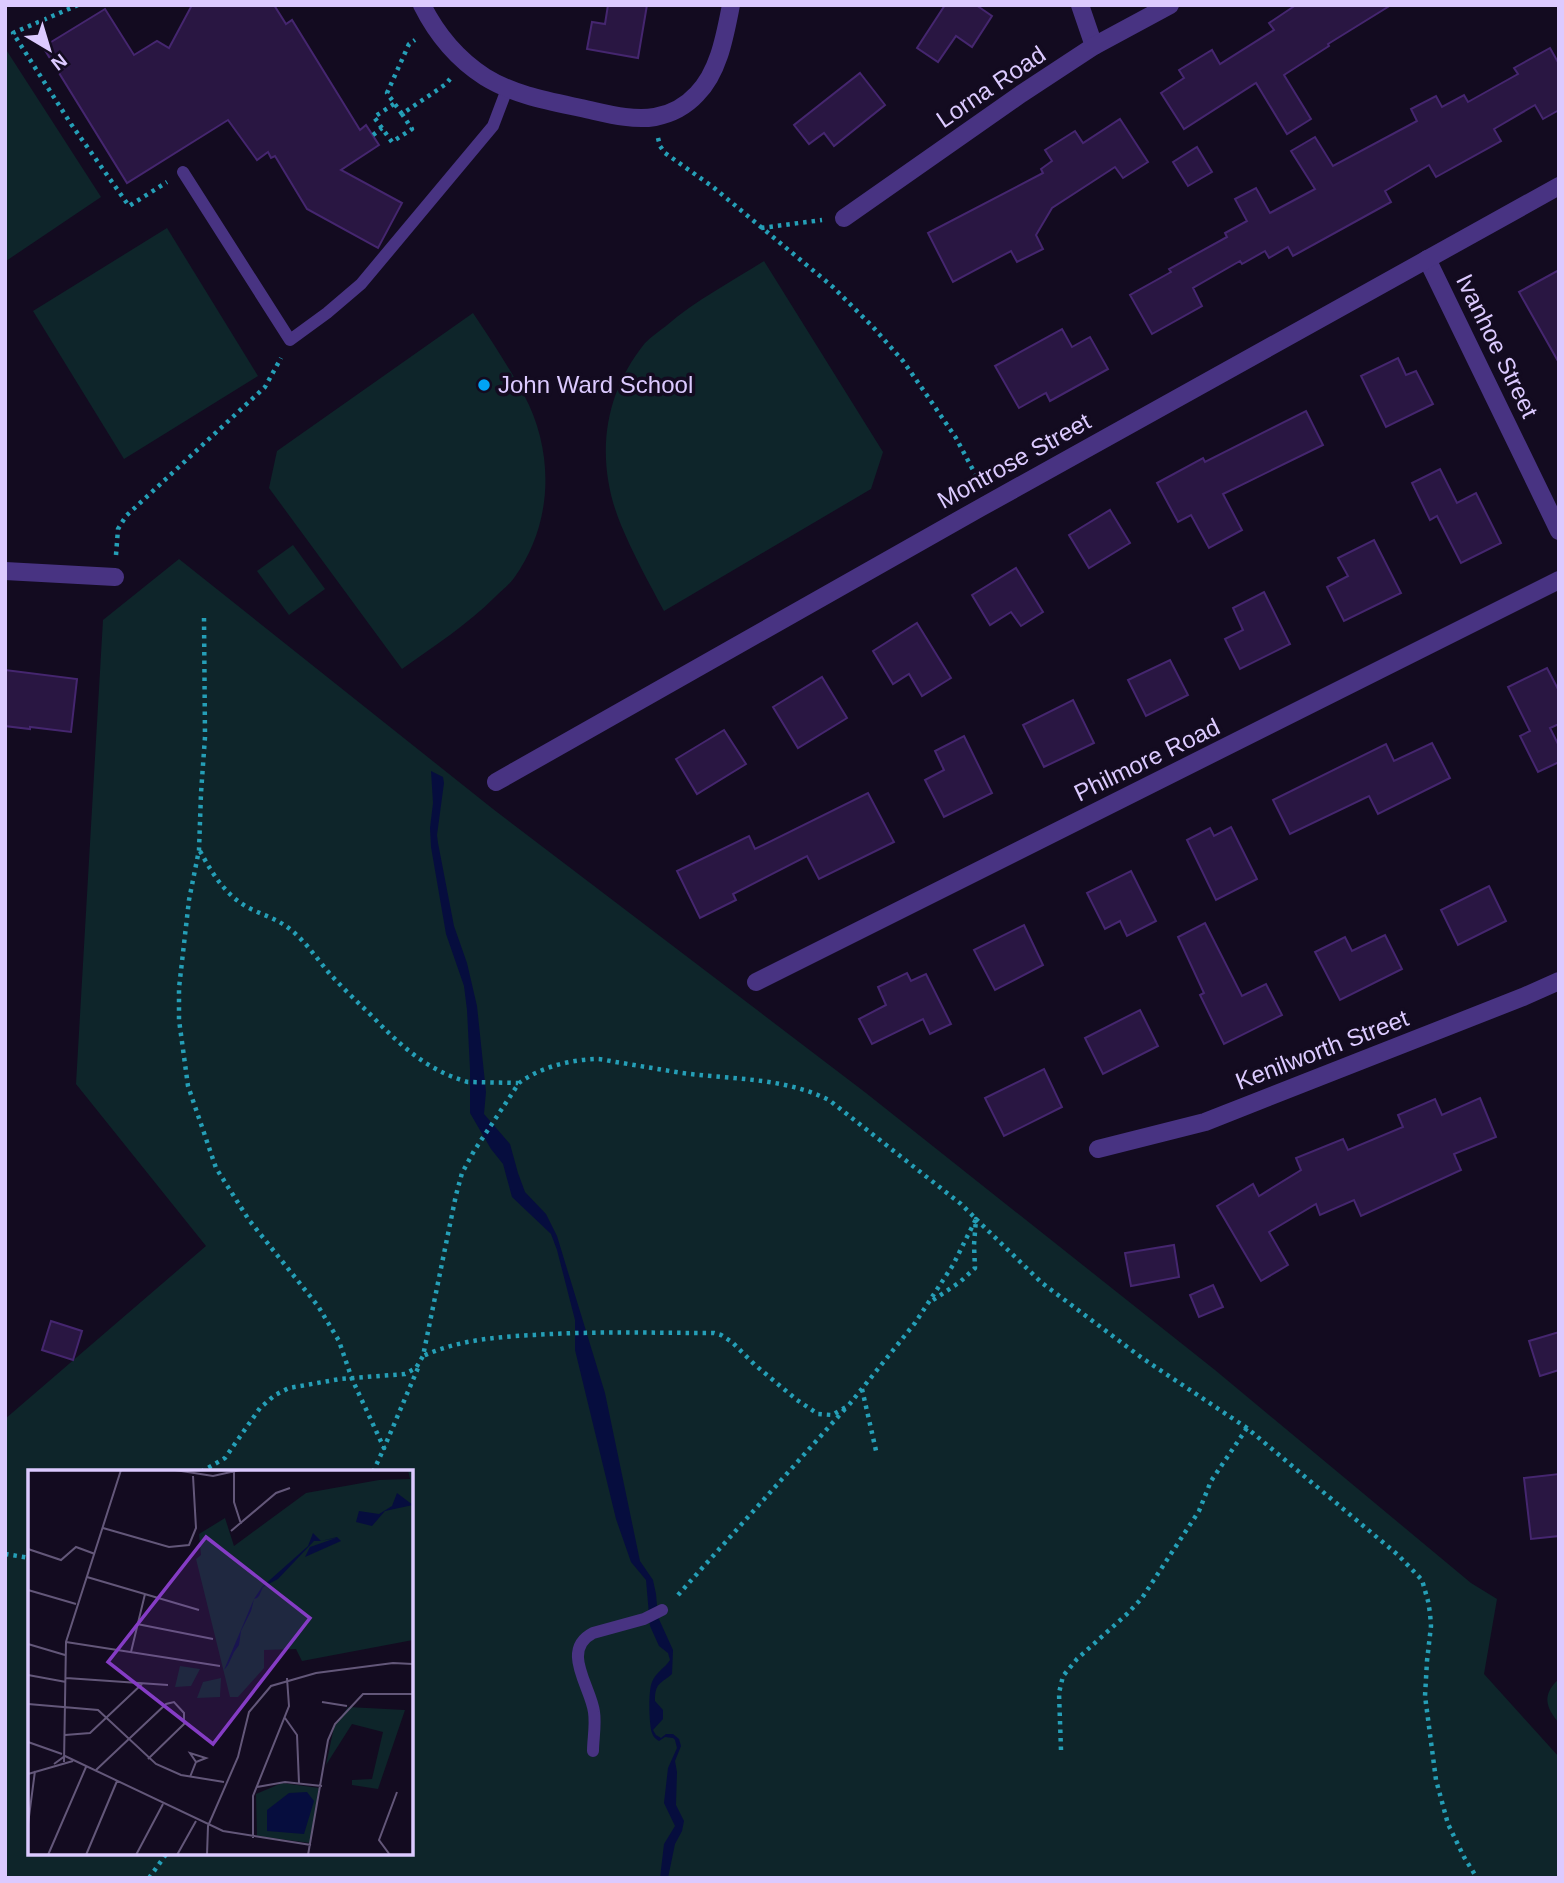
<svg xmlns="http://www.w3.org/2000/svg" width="1564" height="1883" viewBox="0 0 1564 1883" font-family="Arial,sans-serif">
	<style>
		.green { fill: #0e252a; fill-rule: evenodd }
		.water { fill: #060d3e }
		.building { fill: #291642; stroke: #45266f; stroke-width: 2 }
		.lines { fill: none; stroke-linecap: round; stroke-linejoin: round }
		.path { stroke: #259fb7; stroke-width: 4.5; stroke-dasharray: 3.5 5; stroke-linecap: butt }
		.lane { stroke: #483382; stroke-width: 12 }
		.street { stroke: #483382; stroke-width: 18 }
		.poi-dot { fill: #00a4f5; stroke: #130b20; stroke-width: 2.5 }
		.labels { text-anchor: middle; stroke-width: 7; stroke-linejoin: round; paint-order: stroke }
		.street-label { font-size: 24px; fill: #dccaff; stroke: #130b20 }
		.poi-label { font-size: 24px; fill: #dccaff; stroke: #130b20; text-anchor: start }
		.inset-road { fill: none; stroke: #635779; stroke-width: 2 }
		.view { fill: #853cc5; fill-opacity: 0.15; stroke: #853cc5; stroke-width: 3.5 }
		.inset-edge { fill: none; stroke: #dccaff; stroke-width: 3.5 }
	</style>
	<rect width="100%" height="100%" fill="#130b20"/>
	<g class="green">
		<polygon points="5,48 101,197 6,261 5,260"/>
		<polygon points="167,228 258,376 124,459 33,311"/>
		<path d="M764,261l119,191 -12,37 -207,122c-15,-28 -31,-57 -43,-86 -26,-63 -19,-129 24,-182 6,-6 14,-12 21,-17 30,-26 65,-44 98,-65z"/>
		<path d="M473,313c18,27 36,54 51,82 31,58 29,129 -10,183 -5,7 -13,13 -19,19 -28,28 -61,49 -93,72l-133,-181 8,-37z"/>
		<polygon points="293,545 325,589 289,615 257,571"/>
		<path d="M179,559l314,250 373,284 349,277 256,213 26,16 -13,75 75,83v121h-1554v-459l201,-173 -130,-162 27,-464zM30,1472h381v381h-381z"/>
		<path d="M1559,1679v44c-14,-16 -17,-29 0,-44z"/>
	</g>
	<path class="water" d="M431,771l12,6 1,6 -7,52 1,8 16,83 13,37 10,43 9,86 -2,22 26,30 8,29 7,19 21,22 11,22 48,157 35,168 13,19 3,14 2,23 15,33 -1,24c-11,10 -17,8 -17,27l8,9v9l-10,11 3,5 5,3 5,-4h7l6,5 2,7 -6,15 2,11 -1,33 8,16 -2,10 -7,13 -7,34h-8l4,-34 11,-18 -11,-23 4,-35 9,-20 -2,-8 -2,-2 -8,-1 -6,4c-4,-3 -5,-3 -7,-8 -3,-8 -4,-42 0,-51 4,-10 13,-14 18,-22l-2,-7 -9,-7 -9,-20 -4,-46 -15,-18 -15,-43 -41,-169v-30l-18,-70 -6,-16 -39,-37 -9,-33 -12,-15 -21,-36v-44l-3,-59 -3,-24 -18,-52 -15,-87 -1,-19 3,-25z"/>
	<g class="building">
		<polygon points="192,5 274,5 286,24 292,20 360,130 366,125 379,145 341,170 402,203 378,248 307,209 275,156 271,158 268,152 257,160 228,120 127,183 43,47 105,9 134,55 157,41 169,48"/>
		<polygon points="608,5 647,5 638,58 587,49 592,22 605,24"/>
		<polygon points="945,5 976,5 992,16 972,47 956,36 938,62 917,48"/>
		<polygon points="1296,5 1391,5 1328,44 1329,46 1284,75 1311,119 1287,134 1256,83 1184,129 1161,93 1184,78 1179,70 1212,50 1220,64 1274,30 1269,23"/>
		<polygon points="1550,48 1559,64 1559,110 1543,119 1535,105 1494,129 1501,141 1436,177 1429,165 1385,191 1391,202 1293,256 1288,247 1269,258 1265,251 1242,264 1240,261 1193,288 1202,306 1152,334 1130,295 1171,272 1169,269 1227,237 1225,233 1247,221 1235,199 1256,188 1270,213 1315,189 1291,151 1315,137 1333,166 1417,121 1411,109 1436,96 1442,107 1464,95 1468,102 1518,74 1514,68"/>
		<polygon points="860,73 885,105 834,146 824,133 809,144 794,125"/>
		<polygon points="1120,119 1148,162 1123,178 1115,167 1052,208 1036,235 1043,249 1017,262 1011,251 953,282 928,233 1043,173 1041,169 1052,161 1045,150 1075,131 1083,143"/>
		<polygon points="1197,147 1212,172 1188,186 1173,162"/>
		<polygon points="1559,270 1559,363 1519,292"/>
		<polygon points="1062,329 1072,347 1090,337 1108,369 1050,401 1046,393 1019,408 995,366"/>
		<polygon points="1398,358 1406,375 1416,371 1433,404 1386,427 1361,376"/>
		<polygon points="1306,411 1323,445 1223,494 1242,530 1209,548 1191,515 1178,522 1157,483 1203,458 1205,462"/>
		<polygon points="1440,469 1457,503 1476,493 1501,543 1461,563 1437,516 1430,520 1412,483"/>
		<polygon points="1110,510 1130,543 1089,568 1069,535"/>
		<polygon points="1374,540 1401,593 1344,621 1327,587 1348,576 1338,558"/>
		<polygon points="1016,568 1043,612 1021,626 1011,612 990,625 972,595"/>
		<polygon points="1264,592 1290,644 1240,669 1225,639 1243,630 1233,608"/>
		<polygon points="917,623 951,678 922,696 909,674 893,684 873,651"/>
		<polygon points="1170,660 1188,695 1146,716 1128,680"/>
		<polygon points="1547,668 1559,691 1559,724 1550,728 1559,746 1559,762 1538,772 1520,736 1530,731 1508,687"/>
		<polygon points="5,670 77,679 71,732 30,727 30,729 5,726"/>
		<polygon points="822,677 847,718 798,748 773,707"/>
		<polygon points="1073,700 1094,743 1044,767 1023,725"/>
		<polygon points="724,730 746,764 697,794 676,759"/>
		<polygon points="964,736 992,793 944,817 925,780 944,770 935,751"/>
		<polygon points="1432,743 1450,778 1378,814 1369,796 1290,834 1273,800 1386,744 1394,761"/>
		<polygon points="868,793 894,842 819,879 807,856 733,894 736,900 700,918 677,871 749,836 755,849"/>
		<polygon points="1231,827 1257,879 1216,900 1187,840 1210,828 1214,836"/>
		<polygon points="1131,871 1156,921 1127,936 1120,921 1105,929 1087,893"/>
		<polygon points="1489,886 1506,921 1458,945 1441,910"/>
		<polygon points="1205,923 1242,996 1266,984 1282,1015 1224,1044 1200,995 1204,993 1178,937"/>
		<polygon points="1024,925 1043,965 995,990 974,950"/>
		<polygon points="1385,935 1402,969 1340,1000 1315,952 1345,937 1352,951"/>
		<polygon points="907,973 911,981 926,974 951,1024 930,1034 923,1019 872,1044 859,1019 886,1005 878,987"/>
		<polygon points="1140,1010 1158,1046 1103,1074 1085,1038"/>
		<polygon points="1044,1069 1062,1107 1004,1136 985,1098"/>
		<polygon points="1480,1098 1496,1137 1454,1154 1461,1170 1361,1216 1354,1200 1320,1215 1316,1204 1269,1232 1288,1265 1261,1281 1217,1206 1253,1184 1259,1196 1301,1170 1296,1158 1343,1139 1348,1150 1403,1127 1398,1115 1435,1099 1442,1115"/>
		<polygon points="1174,1245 1179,1277 1131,1286 1125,1253"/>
		<polygon points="1213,1285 1223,1307 1199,1317 1190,1295"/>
		<polygon points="51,1321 82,1331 73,1360 42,1350"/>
		<polygon points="1559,1332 1559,1370 1540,1376 1529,1341"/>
		<polygon points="1559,1474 1559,1536 1531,1539 1524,1478"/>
	</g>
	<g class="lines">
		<g class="path">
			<polyline points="78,5 13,33 71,124 129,206 167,182"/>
			<polyline points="394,104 374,117 392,142 412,129 402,114 446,84 450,79"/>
			<polyline points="402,114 387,93 409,44 415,40"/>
			<polyline points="373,135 382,128"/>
			<polyline points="658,138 660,146 665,153 713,187 833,287 873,327 903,361 924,391 956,438 980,483"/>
			<polyline points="761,228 822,220"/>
			<polyline points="116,555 118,529 126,516 265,387 281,358"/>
			<polyline points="204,618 205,737 201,793 199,850 189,900 179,988 179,1020 188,1086 216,1168 249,1220 318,1306 339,1341 352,1379 384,1448 418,1368"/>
			<path d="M200,851c13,24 27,47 53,59 13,6 26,10 38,20 15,12 26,29 39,44 12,13 25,26 38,38 30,31 57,58 100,70l50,1"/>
			<polyline points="933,1300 960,1282 975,1268 974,1245 976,1219 1042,1283 1142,1358 1247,1428 1398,1555 1422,1580 1428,1601 1430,1613 1431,1626 1427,1661 1425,1696 1436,1780 1448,1824 1464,1857 1477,1878"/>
			<polyline points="862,1389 877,1455"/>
			<path d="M201,1472l24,-14 35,-50 15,-13 14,-7 51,-9 65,-5 11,-6 7,-12 33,-161 6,-22 12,-22 45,-68c22,-16 50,-23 77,-24 8,0 17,3 26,4 18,3 36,6 54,9 51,8 105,4 153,28l132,104 15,15 -23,46 -38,58 -67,83 -16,9 -14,-1 -21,-14 -42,-35 -23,-23 -11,-7 -7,-2c-60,0 -120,-2 -180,2 -38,2 -76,5 -111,21"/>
			<polyline points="373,1472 384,1448"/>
			<polyline points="5,1554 30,1558"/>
			<polyline points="678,1595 845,1409"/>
			<polyline points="1061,1750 1059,1693 1063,1676 1077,1659 1127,1614 1142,1598 1199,1511 1211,1481 1247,1428"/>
			<polyline points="149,1878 167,1853"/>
		</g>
		<g class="lane">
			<polyline points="183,172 290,340 327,313 361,284 493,126 507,89"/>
			<path d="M593,1751c0,-12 3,-26 1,-39 -3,-25 -34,-62 -1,-79l51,-14 18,-9"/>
		</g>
		<g class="street">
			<path d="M422,5c15,30 35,54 63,72 29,18 63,24 96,31 24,5 50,13 74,9 16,-3 31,-11 42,-23 22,-22 28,-59 34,-89"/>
			<polyline points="1080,5 1094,46"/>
			<polyline points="844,218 1021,94 1094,46 1170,5"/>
			<polyline points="1427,259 1559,531"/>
			<polyline points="5,571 115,577"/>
			<polyline points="496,782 980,508 1559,186"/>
			<polyline points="756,982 1559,580"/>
			<polyline points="1098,1149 1205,1122 1523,997 1559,981"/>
		</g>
	</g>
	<circle class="poi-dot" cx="484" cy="385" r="7"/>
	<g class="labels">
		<g class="street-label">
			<text transform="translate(991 87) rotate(-34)" y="8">Lorna Road</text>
			<text transform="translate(1497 346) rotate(64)" y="8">Ivanhoe Street</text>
			<text transform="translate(1014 461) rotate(-29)" y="8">Montrose Street</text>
			<text transform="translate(1147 760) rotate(-26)" y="8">Philmore Road</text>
			<text transform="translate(1322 1050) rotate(-21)" y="8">Kenilworth Street</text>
		</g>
		<g class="poi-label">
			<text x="498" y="393">John Ward School</text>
		</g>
	</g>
	<g transform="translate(28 1470)">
		<rect width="385" height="385" fill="#130b20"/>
		<path d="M380,0h5v170l-111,21 -6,-12 -32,1v18l-26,29h-8l-34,-138 5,-4 -2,-21 26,-16 9,28 72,-53 73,-13 31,-1zM152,196l20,3 -9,17 -16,1zM193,208l-1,19 -23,1 6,-16zM320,237l57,3 -27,79 -26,-4v-5l20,-1 11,-47 -31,-8 -26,41 8,-38zM254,313l37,5 -9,55 -53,-7 -1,-42z" fill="#0e252a"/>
		<path d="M369,23l16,12 -28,6 -13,15 -16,-4 3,-11 20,3 13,-8zM285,63l8,8 16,-4 4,4 -36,16 5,-10 26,-9 -15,3h-7l-36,38 -15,8 -4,9 -2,2 -3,1 -3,12 -10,20 -2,14 -5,7 -6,13 -4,5 30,-71 8,-12 46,-41zM279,322l7,9 -10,33 -37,-3v-21l22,-17z" fill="#060d3e"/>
		<path class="inset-road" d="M147,0l38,6 27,-6M206,2v30l7,22M75,58l66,19 20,-2 7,-17 -3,-52M203,61l45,-38 14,-5M0,79l33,11 15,-13 19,7M59,107l112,33M0,120l48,14M109,154l76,15M38,172l154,24M0,174l37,11M103,182l14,-58M0,205l38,7M38,208l102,7M294,232l25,4M0,234l70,6 58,54 25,11 43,7M257,248l12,17 2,48M37,265l25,-2 52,-49M0,272l34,12M36,292l2,-120 55,-172M26,294l11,-8 158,75 88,14M68,300l70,-66 8,-2 10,11v11l-36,35M0,304l45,-13M162,307l6,-15 10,-4 -16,-5 6,9M229,317l28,-5 37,4M0,354l7,-53M225,368v-42l36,-90 -2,-28M20,385l38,-88M58,385l31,-74M108,385l27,-51M149,385l19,-34M179,385l1,-29 30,-69 11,-45 22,-26 45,-13 77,-10 20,1M275,385h42M280,385l20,-115 7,-16 28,-30h50M362,385l-11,-15 18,-48"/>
		<path class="view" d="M178,67l104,81 -97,126 -105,-82z"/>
		<rect width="385" height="385" class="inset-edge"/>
	</g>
	<rect width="1564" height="1883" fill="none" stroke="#dccaff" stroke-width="14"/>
	<g transform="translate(49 49) rotate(142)" stroke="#130b20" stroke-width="5" paint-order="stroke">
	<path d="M0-5L12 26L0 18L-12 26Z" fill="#dccaff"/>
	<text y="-10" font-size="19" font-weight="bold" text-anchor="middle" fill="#dccaff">N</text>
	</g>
</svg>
